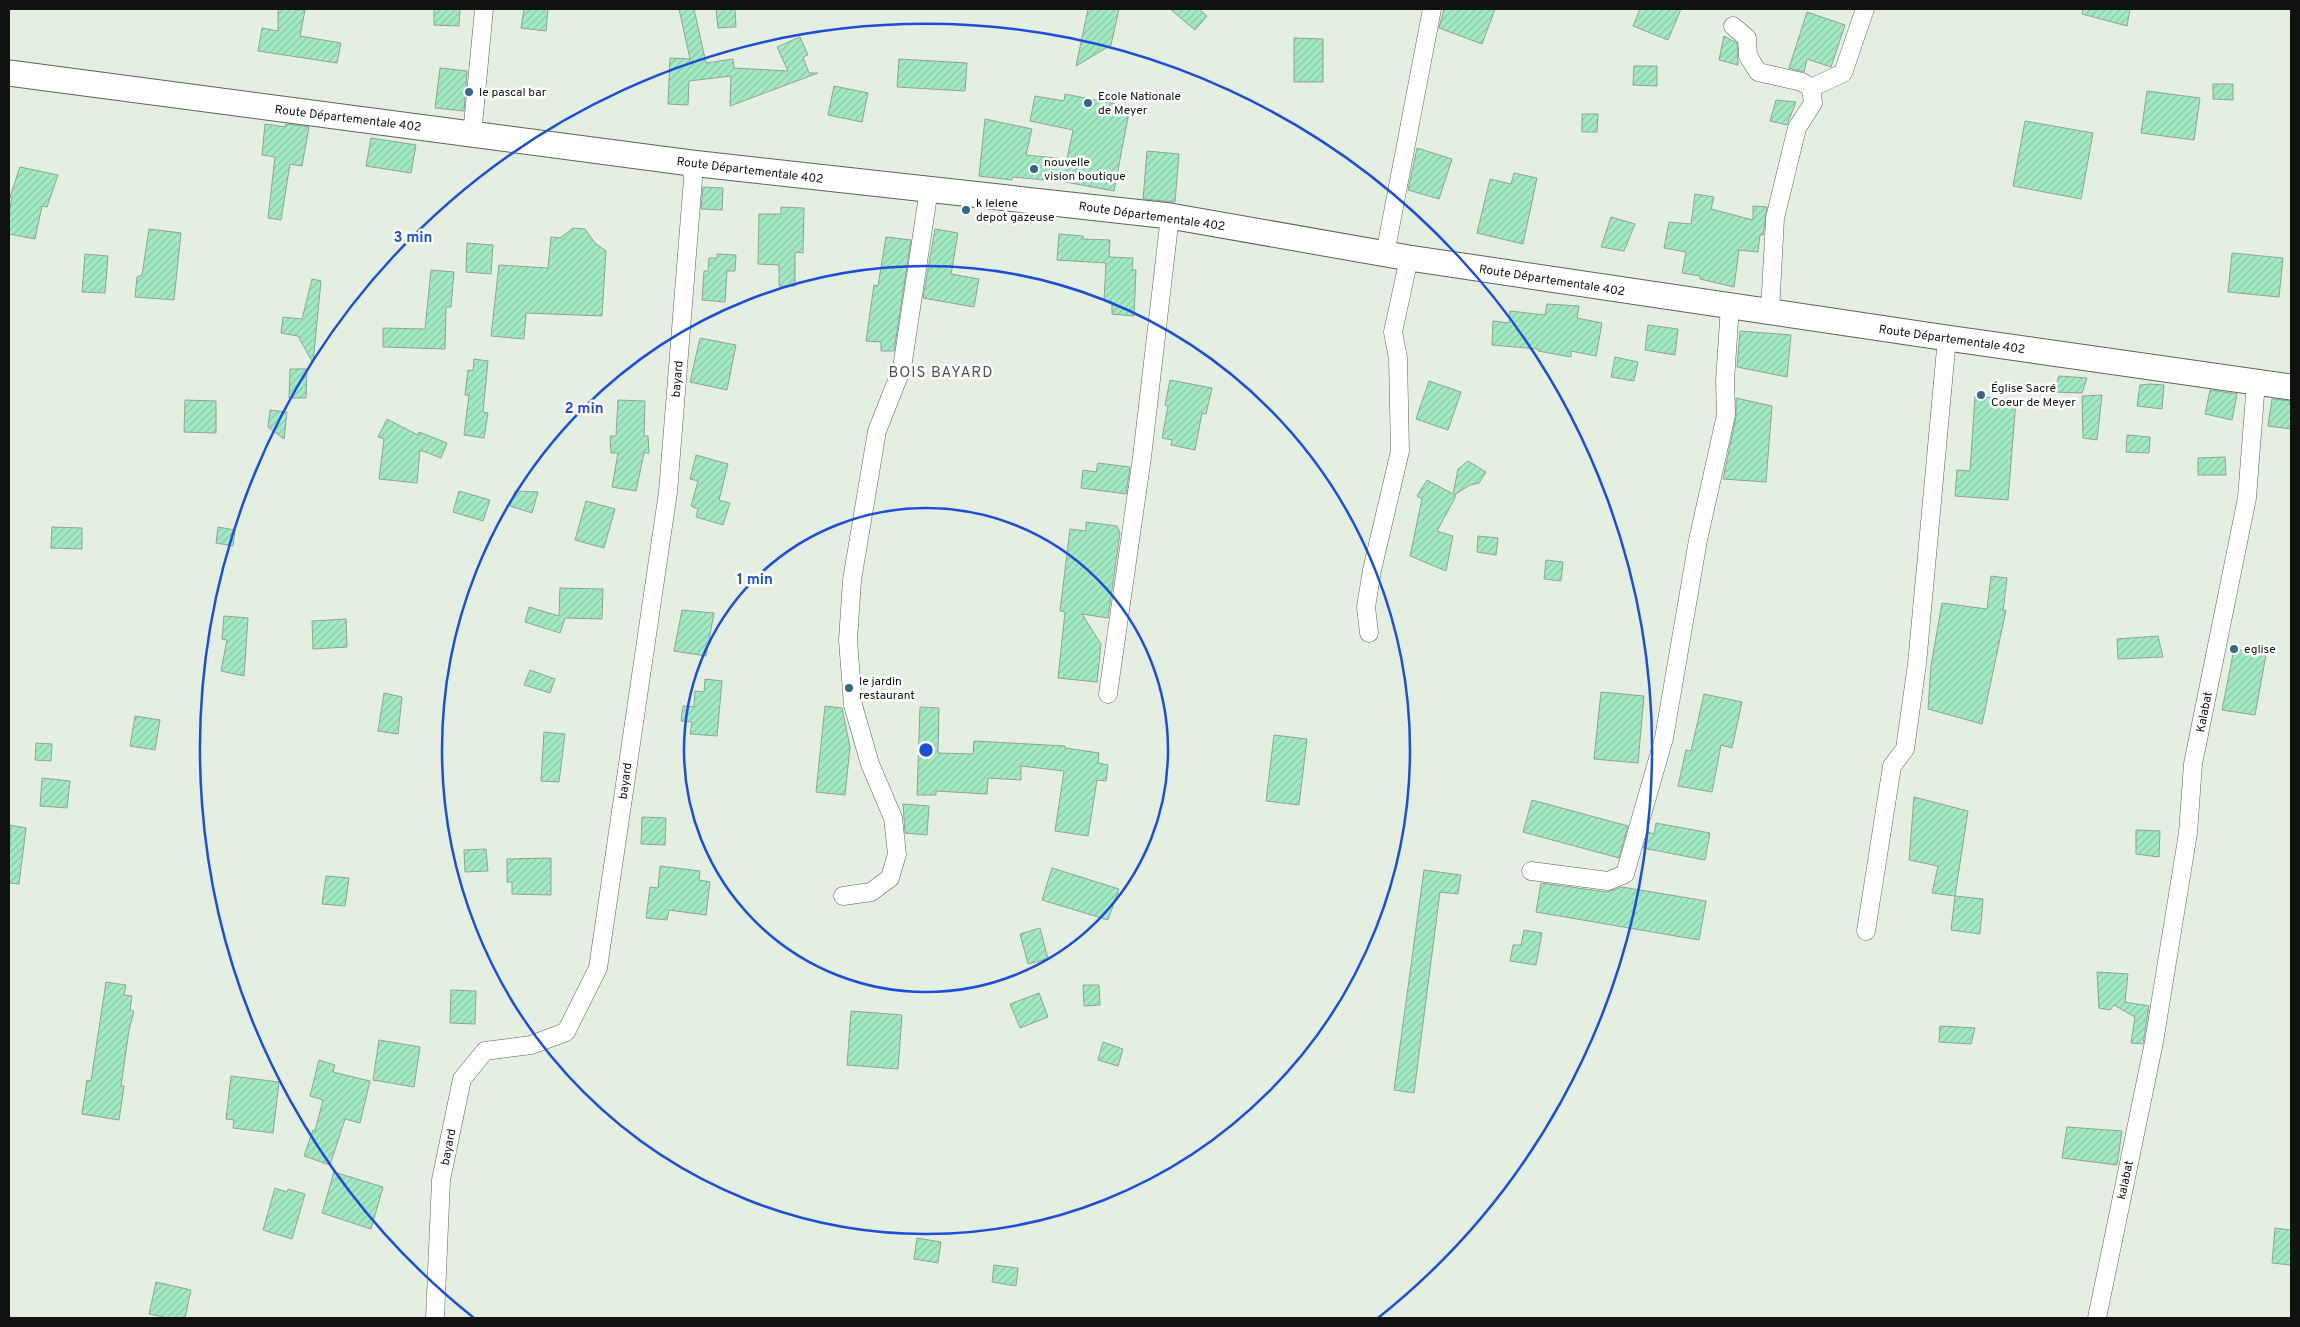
<svg xmlns="http://www.w3.org/2000/svg" width="2300" height="1327" viewBox="0 0 2300 1327" font-family="Overpass,sans-serif">
	<style>
		.building { fill: url(#building-hatch); stroke: #93a299 }
		.lines { fill: none; stroke-linecap: round; stroke-linejoin: round }
		.minor-casing { stroke: #5b6459; stroke-width: 19 }
		.secondary-casing { stroke: #5b6459; stroke-width: 27 }
		.minor { stroke: #fff; stroke-width: 18 }
		.secondary { stroke: #fff; stroke-width: 25 }
		.ring { fill: none; stroke: #1d4ed8; stroke-width: 2.5 }
		.poi-dot { fill: #346885; stroke: #fff; stroke-width: 2 }
		.labels { text-anchor: middle; stroke-width: 5; stroke-linejoin: round; paint-order: stroke }
		.poi-label { font-size: 12px; fill: #0f120e; stroke: #fff; text-anchor: start }
		.street-label { font-size: 12px; fill: #0f120e; stroke: #fff }
		.quarter-label { font-size: 15px; letter-spacing: 1px; fill: #4c544a; stroke: #fff }
		.centre { fill: #1d4ed8; stroke: #fff; stroke-width: 2.5 }
		.ring-label { font-size: 15px; text-anchor: middle; font-weight: bold; fill: #1d4ed8; stroke: #fff; stroke-width: 5; stroke-linejoin: round; paint-order: stroke }
	</style>
	<defs>
		<pattern id="building-hatch" width="6" height="6" patternUnits="userSpaceOnUse" patternTransform="scale(1.25)"><rect width="6" height="6" fill="#a2eac3"/><path d="M-1 1l2-2M0 6l6-6M5 7l2-2" fill="none" stroke="#8ac8a6"/></pattern>
	</defs>
	<rect width="100%" height="100%" fill="#e4efe2"/>
	<g class="building">
		<polygon points="278,9 305,10 300,36 341,43 337,63 258,51 262,28 278,31"/>
		<polygon points="434,9 460,9 459,26 434,25"/>
		<polygon points="524,9 548,9 546,31 521,28"/>
		<polygon points="679,9 694,9 706,63 733,59 734,68 788,71 777,47 800,37 808,55 803,57 809,73 818,73 730,106 731,76 689,81 688,105 668,104 670,58 690,59"/>
		<polygon points="716,9 735,9 736,27 718,28"/>
		<polygon points="1088,9 1119,9 1111,45 1076,66"/>
		<polygon points="1170,9 1199,9 1207,16 1195,30"/>
		<polygon points="1444,9 1495,9 1482,44 1439,28"/>
		<polygon points="1640,9 1681,9 1668,40 1633,26"/>
		<polygon points="2083,9 2130,9 2127,26 2082,14"/>
		<polygon points="1807,12 1845,25 1831,67 1807,59 1804,72 1789,68"/>
		<polygon points="1724,36 1737,43 1738,65 1719,60"/>
		<polygon points="1294,38 1323,39 1323,82 1294,82"/>
		<polygon points="899,59 967,63 965,91 897,87"/>
		<polygon points="1634,66 1657,66 1657,86 1633,85"/>
		<polygon points="440,68 467,71 464,111 435,108"/>
		<polygon points="2213,84 2233,84 2233,100 2213,99"/>
		<polygon points="834,86 868,93 862,122 828,115"/>
		<polygon points="2147,91 2200,98 2194,140 2141,133"/>
		<polygon points="1065,94 1130,107 1114,191 1044,178 1044,180 1013,177 1012,180 979,176 985,119 1032,129 1026,155 1067,159 1073,130 1030,121 1035,96 1064,101"/>
		<polygon points="1776,100 1796,102 1787,125 1770,121"/>
		<polygon points="1582,114 1598,114 1597,132 1582,132"/>
		<polygon points="2025,121 2093,133 2081,199 2013,186"/>
		<polygon points="265,124 285,127 286,124 309,127 302,166 290,164 281,220 268,218 275,157 262,155"/>
		<polygon points="371,138 416,145 411,173 366,166"/>
		<polygon points="1417,148 1452,159 1439,199 1408,190"/>
		<polygon points="1147,151 1179,154 1175,202 1143,199"/>
		<polygon points="20,167 58,175 47,207 42,206 35,239 9,234 9,213 12,198 10,197"/>
		<polygon points="1514,173 1537,178 1523,244 1477,233 1490,179 1511,184"/>
		<polygon points="703,187 723,188 722,210 701,209"/>
		<polygon points="1695,194 1714,197 1711,209 1753,220 1753,206 1767,207 1763,235 1760,235 1758,252 1739,250 1734,287 1700,279 1700,276 1682,273 1686,252 1664,248 1669,222 1691,224"/>
		<polygon points="781,207 804,208 803,253 795,252 795,286 779,286 779,265 758,264 759,214 781,214"/>
		<polygon points="1611,217 1635,224 1624,251 1601,247"/>
		<polygon points="573,228 585,229 595,243 606,251 602,316 526,313 524,339 491,336 499,265 548,268 551,237 560,238"/>
		<polygon points="149,229 181,233 174,300 135,297 137,277 142,275"/>
		<polygon points="935,229 958,233 951,274 979,279 974,307 923,298"/>
		<polygon points="1059,234 1083,236 1083,239 1110,240 1109,257 1133,258 1132,270 1136,270 1134,316 1112,314 1112,301 1104,301 1106,263 1057,260"/>
		<polygon points="886,237 911,240 894,351 881,351 881,342 866,341 874,285 878,286"/>
		<polygon points="467,243 493,245 491,274 466,272"/>
		<polygon points="2232,253 2283,258 2279,297 2228,292"/>
		<polygon points="85,254 108,256 105,293 82,292"/>
		<polygon points="717,254 736,255 735,271 727,271 725,302 702,300 704,271 708,271 709,258 717,258"/>
		<polygon points="431,270 454,272 451,307 446,307 445,349 383,347 383,328 425,329"/>
		<polygon points="312,279 321,281 313,363 298,336 281,333 283,317 302,319"/>
		<polygon points="1547,304 1579,306 1577,318 1602,323 1596,356 1571,351 1571,357 1538,351 1538,349 1492,345 1493,321 1509,323 1510,311 1545,315"/>
		<polygon points="1648,325 1678,329 1675,355 1645,350"/>
		<polygon points="1740,331 1791,335 1787,377 1737,367"/>
		<polygon points="700,338 736,345 727,390 690,382"/>
		<polygon points="1615,357 1638,362 1634,381 1611,377"/>
		<polygon points="474,359 488,361 483,412 488,413 484,438 464,435 469,395 465,395 468,370 473,371"/>
		<polygon points="290,369 307,369 306,398 289,398"/>
		<polygon points="2059,376 2087,378 2082,393 2054,392"/>
		<polygon points="1170,380 1212,388 1206,414 1202,413 1195,450 1171,445 1172,440 1162,438 1168,406 1165,405"/>
		<polygon points="1429,381 1461,392 1448,430 1416,419"/>
		<polygon points="2150,384 2164,385 2162,409 2137,406 2140,385"/>
		<polygon points="2210,390 2237,394 2232,420 2205,414"/>
		<polygon points="2102,395 2097,440 2083,438 2082,396"/>
		<polygon points="1975,396 2016,400 2008,500 1955,496 1957,470 1970,471"/>
		<polygon points="1736,398 1772,406 1766,482 1723,479 1736,417"/>
		<polygon points="2272,399 2291,401 2291,429 2268,426"/>
		<polygon points="185,400 216,401 216,433 184,432"/>
		<polygon points="618,400 645,401 644,436 648,436 649,453 644,453 636,491 612,487 618,453 611,453 610,436 616,436"/>
		<polygon points="270,410 287,412 284,439 268,427"/>
		<polygon points="387,419 418,435 419,432 447,443 441,458 420,450 417,483 379,479 384,439 378,437"/>
		<polygon points="2127,435 2150,437 2149,453 2126,452"/>
		<polygon points="696,455 728,464 719,500 730,503 723,525 696,517 698,509 691,506 698,481 690,479"/>
		<polygon points="2225,457 2226,475 2198,475 2198,458"/>
		<polygon points="1468,461 1486,472 1479,483 1470,485 1454,495 1456,496 1437,531 1453,536 1446,571 1410,556 1422,499 1417,496 1427,480 1453,494 1458,469"/>
		<polygon points="1098,463 1130,467 1126,494 1081,488 1083,470 1096,472"/>
		<polygon points="459,491 490,500 483,521 453,512"/>
		<polygon points="515,491 538,492 532,513 510,506"/>
		<polygon points="586,501 615,509 604,548 575,540"/>
		<polygon points="1086,522 1117,526 1120,533 1108,618 1082,614 1101,644 1097,682 1058,678 1065,612 1060,611 1070,529 1086,531"/>
		<polygon points="52,527 82,528 82,549 51,548"/>
		<polygon points="218,527 235,530 233,546 216,543"/>
		<polygon points="1478,536 1498,538 1496,555 1477,552"/>
		<polygon points="1546,560 1563,562 1561,581 1544,579"/>
		<polygon points="1991,576 2007,578 2003,611 2006,610 1982,724 1928,709 1931,666 1942,603 1987,609"/>
		<polygon points="560,588 603,589 602,619 565,618 560,633 525,622 529,607 559,616"/>
		<polygon points="682,610 714,613 706,656 674,651"/>
		<polygon points="224,616 248,618 244,676 221,671 227,640 222,639"/>
		<polygon points="346,619 347,647 313,649 312,621"/>
		<polygon points="2158,636 2163,657 2118,659 2117,639"/>
		<polygon points="2234,649 2266,655 2255,715 2222,710"/>
		<polygon points="530,670 555,679 550,693 524,685"/>
		<polygon points="705,679 722,681 717,736 690,734 692,722 681,721 683,706 694,707 695,691 704,692"/>
		<polygon points="1601,692 1644,696 1638,763 1594,759"/>
		<polygon points="384,693 402,697 398,734 378,731"/>
		<polygon points="1704,694 1742,702 1732,748 1721,745 1712,792 1678,786 1686,750 1691,751"/>
		<polygon points="825,706 842,708 850,747 845,795 816,792"/>
		<polygon points="920,707 939,708 938,753 973,754 974,741 1065,746 1065,748 1099,753 1098,763 1108,765 1106,781 1097,780 1088,836 1055,831 1064,771 1021,766 1021,780 988,778 987,794 936,791 936,795 917,795"/>
		<polygon points="135,716 160,720 155,750 130,746"/>
		<polygon points="544,732 565,734 559,782 541,781"/>
		<polygon points="1274,735 1307,739 1299,805 1266,801"/>
		<polygon points="36,743 52,744 51,761 35,760"/>
		<polygon points="42,778 70,781 67,808 40,806"/>
		<polygon points="1914,797 1968,811 1955,896 1932,893 1938,866 1909,860"/>
		<polygon points="1532,800 1628,826 1619,858 1523,832"/>
		<polygon points="903,804 929,806 927,835 905,833"/>
		<polygon points="642,817 666,818 665,845 641,844"/>
		<polygon points="1656,823 1710,833 1705,860 1643,848 1648,832 1654,834"/>
		<polygon points="10,825 26,828 19,884 9,883"/>
		<polygon points="2136,830 2160,831 2159,857 2136,854"/>
		<polygon points="486,849 488,871 465,872 464,850"/>
		<polygon points="551,858 551,895 512,894 512,882 507,882 507,859"/>
		<polygon points="660,866 700,871 699,880 710,882 706,915 669,910 667,920 646,918 650,887 658,888"/>
		<polygon points="1052,868 1119,889 1108,920 1042,900"/>
		<polygon points="1424,870 1461,875 1458,894 1440,892 1414,1093 1394,1090"/>
		<polygon points="326,876 349,878 345,906 322,904"/>
		<polygon points="1541,883 1607,892 1622,887 1706,901 1699,940 1536,912"/>
		<polygon points="1955,896 1983,899 1980,934 1951,930"/>
		<polygon points="1040,928 1048,959 1028,964 1020,934"/>
		<polygon points="1524,930 1542,933 1536,965 1510,961 1513,945 1521,945"/>
		<polygon points="2097,972 2128,974 2125,1002 2149,1006 2143,1044 2131,1043 2135,1017 2114,1005 2110,1010 2099,1008"/>
		<polygon points="106,982 126,985 124,995 132,996 130,1010 134,1011 129,1030 121,1086 124,1086 119,1120 82,1114 87,1080 91,1081"/>
		<polygon points="1083,985 1099,985 1100,1005 1084,1006"/>
		<polygon points="451,990 476,991 475,1024 450,1023"/>
		<polygon points="1039,993 1048,1017 1020,1028 1010,1004"/>
		<polygon points="851,1011 902,1015 898,1069 847,1065"/>
		<polygon points="1940,1026 1975,1028 1971,1044 1939,1042"/>
		<polygon points="379,1040 420,1047 414,1087 373,1080"/>
		<polygon points="1103,1042 1123,1049 1118,1066 1098,1060"/>
		<polygon points="319,1060 335,1065 333,1072 370,1081 360,1123 345,1119 330,1165 304,1156 313,1130 315,1131 323,1100 310,1096"/>
		<polygon points="231,1076 279,1082 273,1133 233,1128 234,1120 226,1119"/>
		<polygon points="2067,1127 2122,1131 2117,1165 2062,1158"/>
		<polygon points="334,1172 383,1187 371,1229 322,1213"/>
		<polygon points="275,1188 287,1192 288,1189 305,1194 292,1239 263,1230"/>
		<polygon points="2275,1228 2291,1230 2291,1265 2272,1263"/>
		<polygon points="917,1238 941,1242 938,1263 914,1259"/>
		<polygon points="994,1265 1018,1268 1016,1286 992,1282"/>
		<polygon points="156,1282 191,1290 185,1318 169,1318 149,1314"/>
	</g>
	<g class="lines">
		<g class="minor-casing">
			<g id="minor">
				<polyline points="1733,26 1747,38 1748,56 1758,72 1802,82 1811,88"/>
				<polyline points="472,135 484,9"/>
				<polyline points="1385,254 1432,9"/>
				<polyline points="1770,312 1775,218 1797,128 1813,103 1811,88 1843,73 1865,9"/>
				<polyline points="1369,633 1366,607 1372,570 1400,451 1398,358 1393,332 1409,258"/>
				<polyline points="1108,694 1142,457 1170,216"/>
				<polyline points="1531,871 1608,881 1625,874 1664,738 1698,540 1726,415 1725,381 1730,306"/>
				<polyline points="843,896 871,892 890,878 897,854 893,818 870,764 853,705 848,640 852,580 877,431 902,368 929,189"/>
				<polyline points="1866,931 1892,766 1905,749 1917,664 1947,338"/>
				<polyline points="435,1318 441,1180 462,1079 485,1051 531,1045 566,1032 598,968 668,492 693,179 691,163"/>
				<polyline points="2097,1318 2154,1042 2188,833 2193,764 2247,498 2256,382"/>
			</g>
		</g>
		<g class="secondary-casing">
			<polyline id="secondary" points="9,73 691,163 1170,216 1409,258 1947,338 2291,387"/>
		</g>
		<use href="#minor" class="minor"/>
		<use href="#secondary" class="secondary"/>
	</g>
	<g class="ring">
		<circle cx="926" cy="750" r="242"/>
		<circle cx="926" cy="750" r="484"/>
		<path d="M474 1318A726 726 0 1 1 1378 1318"/>
	</g>
	<g class="poi-dot">
		<circle cx="469" cy="92" r="5"/>
		<circle cx="1088" cy="103" r="5"/>
		<circle cx="1034" cy="169" r="5"/>
		<circle cx="966" cy="210" r="5"/>
		<circle cx="1981" cy="395" r="5"/>
		<circle cx="2234" cy="649" r="5"/>
		<circle cx="849" cy="688" r="5"/>
	</g>
	<g class="labels">
		<g class="poi-label">
			<text x="479" y="96">le pascal bar</text>
			<text x="1098" y="100">Ecole Nationale<tspan x="1098" dy="14">de Meyer</tspan></text>
			<text x="1044" y="166">nouvelle<tspan x="1044" dy="14">vision boutique</tspan></text>
			<text x="976" y="207">k lelene<tspan x="976" dy="14">depot gazeuse</tspan></text>
			<text x="1991" y="392">Église Sacré<tspan x="1991" dy="14">Coeur de Meyer</tspan></text>
			<text x="2244" y="653">eglise</text>
			<text x="859" y="685">le jardin<tspan x="859" dy="14">restaurant</tspan></text>
		</g>
		<g class="street-label">
			<text transform="translate(348 118) rotate(7)" y="4">Route Départementale 402</text>
			<text transform="translate(750 170) rotate(7)" y="4">Route Départementale 402</text>
			<text transform="translate(1152 216) rotate(8)" y="4">Route Départementale 402</text>
			<text transform="translate(1552 280) rotate(9)" y="4">Route Départementale 402</text>
			<text transform="translate(1952 339) rotate(8)" y="4">Route Départementale 402</text>
			<text transform="translate(677 379) rotate(-85)" y="4">bayard</text>
			<text transform="translate(2204 712) rotate(-79)" y="4">Kalabat</text>
			<text transform="translate(625 781) rotate(-82)" y="4">bayard</text>
			<text transform="translate(448 1147) rotate(-79)" y="4">bayard</text>
			<text transform="translate(2125 1180) rotate(-78)" y="4">kalabat</text>
		</g>
		<g class="quarter-label">
			<text x="941" y="377">BOIS BAYARD</text>
		</g>
	</g>
	<circle cx="926" cy="750" r="8" class="centre"/>
	<g class="ring-label">
		<text x="413" y="242">3 min</text>
		<text x="584" y="413">2 min</text>
		<text x="755" y="584">1 min</text>
	</g>
	<rect width="2300" height="1327" fill="none" stroke="#0f120e" stroke-width="20"/>
</svg>
